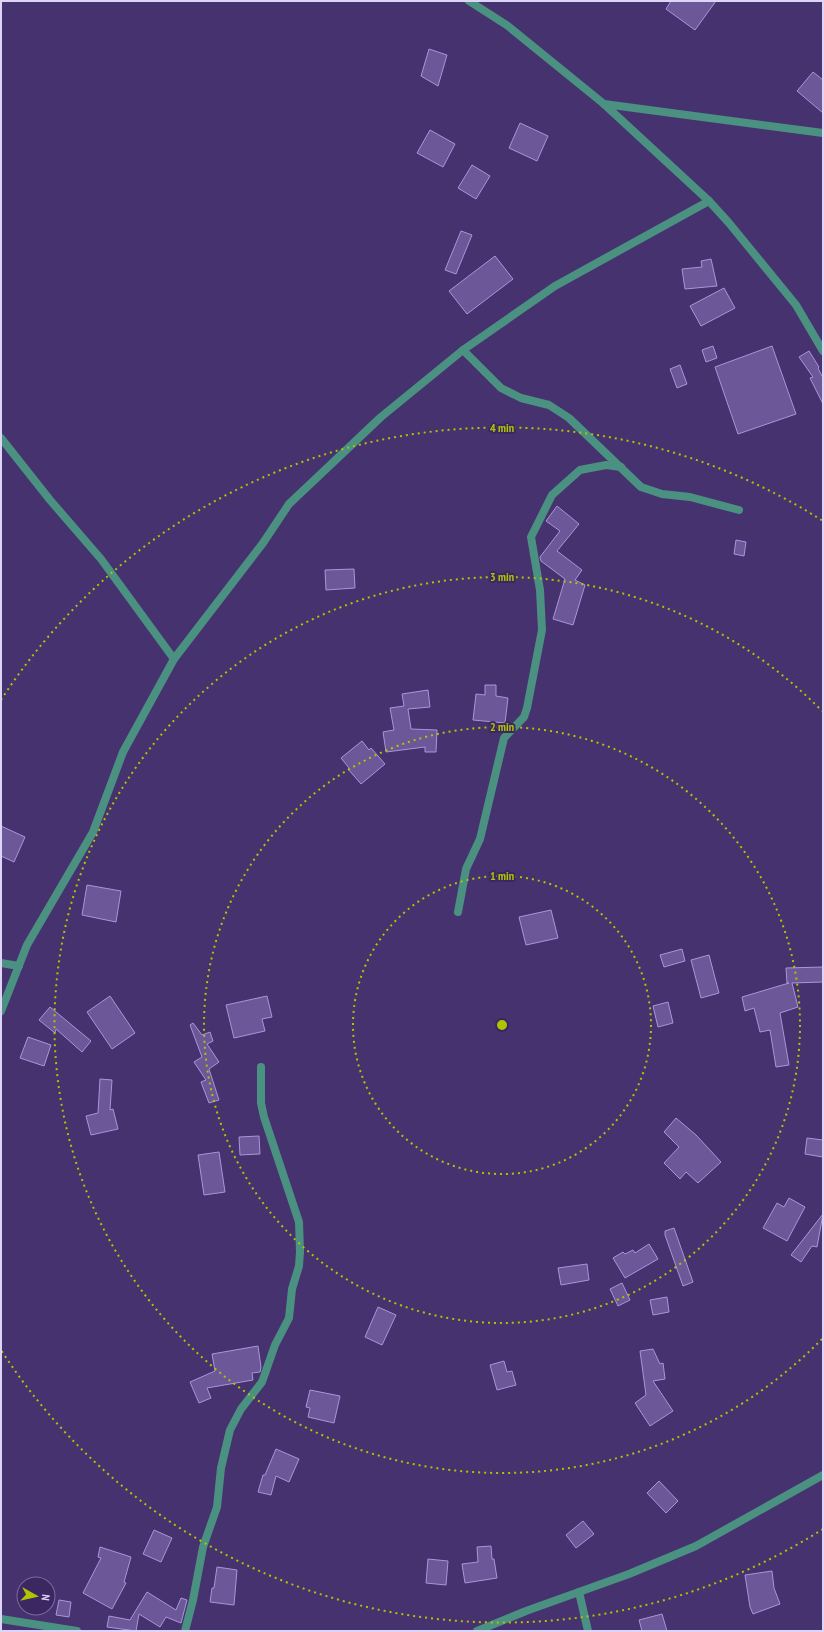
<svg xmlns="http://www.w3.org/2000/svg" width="824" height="1632" viewBox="0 0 824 1632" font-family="'PT Sans Narrow',sans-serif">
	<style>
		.building { fill: #6c5898; stroke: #a995da }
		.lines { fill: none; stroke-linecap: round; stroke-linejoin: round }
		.minor { stroke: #4a9181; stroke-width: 8 }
		.ring { fill: none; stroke: #b0c500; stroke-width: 2; stroke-dasharray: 2 4 }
		.centre { fill: #b0c500; stroke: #3c2762; stroke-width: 2 }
		.ring-label { font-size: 12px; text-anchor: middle; font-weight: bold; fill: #b0c500; stroke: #3c2762; stroke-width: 4; stroke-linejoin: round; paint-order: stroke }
	</style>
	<rect width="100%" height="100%" fill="#46326e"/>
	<g class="building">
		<polygon points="671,1 716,1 695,30 666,9"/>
		<polygon points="429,49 447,55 438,86 421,76"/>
		<polygon points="813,72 823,80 823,113 797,91"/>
		<polygon points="520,123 548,136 537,161 509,148"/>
		<polygon points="430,130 455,144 443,167 417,153"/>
		<polygon points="472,165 490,176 476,199 458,188"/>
		<polygon points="461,231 472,235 456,274 445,270"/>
		<polygon points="495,256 513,279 467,314 449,291"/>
		<polygon points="711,259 717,286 685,289 682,269 702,267 701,261"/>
		<polygon points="724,288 735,308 701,326 690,306"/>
		<polygon points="713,346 717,358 706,362 702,350"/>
		<polygon points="772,346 796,414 738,434 715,367"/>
		<polygon points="809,351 819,367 818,368 823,378 823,404 810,378 813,377 799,357"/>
		<polygon points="680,365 687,384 677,388 670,369"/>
		<polygon points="557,506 579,524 557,551 582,570 575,580 585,585 573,625 553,619 565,579 541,561 540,557 560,531 546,521"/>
		<polygon points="736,540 746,542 744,556 734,554"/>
		<polygon points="354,569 355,588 326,590 325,570"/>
		<polygon points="485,685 496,685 496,696 508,698 505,723 473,720 476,694 485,695"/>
		<polygon points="428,690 430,707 408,709 411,729 437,730 436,752 425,752 425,747 386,752 383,732 394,730 390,708 404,706 402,694"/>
		<polygon points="362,741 369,750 371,748 385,764 361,784 348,769 349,768 341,758"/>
		<polygon points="1,826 25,837 14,862 1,856"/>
		<polygon points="87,885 121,891 116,922 82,915"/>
		<polygon points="551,910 558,938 526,945 519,917"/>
		<polygon points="682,949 685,961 664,967 660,955"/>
		<polygon points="709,955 719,993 701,998 691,960"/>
		<polygon points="823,967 823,982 792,983 798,1007 780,1013 789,1065 776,1067 770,1030 760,1032 754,1008 745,1011 742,997 789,983 787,983 786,968"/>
		<polygon points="110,996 135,1033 112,1049 87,1012"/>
		<polygon points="267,996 272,1017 262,1019 265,1031 234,1038 226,1005"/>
		<polygon points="668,1002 673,1023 658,1027 653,1006"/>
		<polygon points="50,1007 91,1041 82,1052 56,1029 55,1033 39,1020"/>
		<polygon points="193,1023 202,1035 210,1032 213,1041 207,1044 219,1062 209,1069 219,1100 209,1103 201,1082 206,1080 194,1062 202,1057 190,1025"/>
		<polygon points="28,1037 51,1045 44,1066 20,1058"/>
		<polygon points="100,1079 112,1080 110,1110 113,1109 118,1129 91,1135 86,1116 98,1113"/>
		<polygon points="676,1118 696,1135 721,1162 698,1183 686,1172 680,1179 664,1163 679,1147 664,1132"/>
		<polygon points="259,1136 260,1154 240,1155 239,1137"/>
		<polygon points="807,1138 823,1140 823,1157 805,1154"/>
		<polygon points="219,1152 225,1192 204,1195 198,1155"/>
		<polygon points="789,1198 805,1207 787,1241 763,1228 777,1203 784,1207"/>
		<polygon points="823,1214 817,1247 812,1246 801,1262 791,1255"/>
		<polygon points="674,1228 693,1282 683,1286 665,1235 665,1231"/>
		<polygon points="649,1244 658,1259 625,1278 613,1258 623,1252 625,1254 633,1250 635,1253"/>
		<polygon points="587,1264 589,1280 561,1285 558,1268"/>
		<polygon points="622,1283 630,1300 618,1306 610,1289"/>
		<polygon points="667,1297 669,1312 653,1315 650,1300"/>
		<polygon points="378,1307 396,1315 382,1345 365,1337"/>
		<polygon points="258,1346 261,1367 260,1372 252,1373 253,1380 207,1388 211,1398 199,1403 190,1382 215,1371 212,1354"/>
		<polygon points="653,1349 660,1364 663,1363 665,1379 653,1381 673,1411 650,1426 635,1403 646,1395 640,1351"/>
		<polygon points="504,1361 507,1372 512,1371 516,1385 497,1390 490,1365"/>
		<polygon points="310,1390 340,1396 334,1423 308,1417 310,1408 306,1407"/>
		<polygon points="276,1449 299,1459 289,1482 276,1476 271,1495 258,1492 263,1475 265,1475"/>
		<polygon points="659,1481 678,1501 666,1513 647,1493"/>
		<polygon points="583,1521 594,1534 576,1548 566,1535"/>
		<polygon points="154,1530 172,1538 161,1562 143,1554"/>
		<polygon points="491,1546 492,1559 494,1559 497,1578 465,1583 462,1564 478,1562 477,1547"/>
		<polygon points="100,1547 131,1557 124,1582 126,1583 112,1609 83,1593 101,1558 98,1557"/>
		<polygon points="428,1559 448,1561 446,1585 426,1583"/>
		<polygon points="217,1567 237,1570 234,1605 210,1602 212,1588 214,1588"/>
		<polygon points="772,1571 774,1588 780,1604 753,1614 750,1607 745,1575"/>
		<polygon points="147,1592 176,1610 181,1598 187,1600 181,1623 166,1617 160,1627 139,1614 136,1631 107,1627 109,1616 130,1620"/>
		<polygon points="59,1600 71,1602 69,1617 56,1615"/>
		<polygon points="662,1614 667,1631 642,1631 639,1620"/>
	</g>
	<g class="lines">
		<g class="minor">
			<polyline points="469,1 508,26 604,104 709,201 729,223 796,305 823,351"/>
			<polyline points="604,104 823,133"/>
			<polyline points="463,350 501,388 521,398 549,405 569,418 641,487 662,494 690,497 739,510"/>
			<polyline points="1,438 50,500 101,559 174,659"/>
			<polyline points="458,912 466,869 480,839 504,738 524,717 527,708 542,630 540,590 531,537 552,495 580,470 606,465 621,467"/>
			<polyline points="1,963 19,966"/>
			<polyline points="1,1011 27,945 93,832 123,752 174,659 263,543 289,504 381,417 463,350 555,286 709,201"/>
			<polyline points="579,1592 588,1631"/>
			<polyline points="1,1619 77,1631"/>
			<polyline points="185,1631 193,1600 203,1547 217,1507 221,1468 230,1430 241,1409 262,1382 275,1345 289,1318 292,1289 299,1266 300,1252 299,1222 264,1117 261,1103 261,1067"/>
			<polyline points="477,1631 526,1611 629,1574 696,1546 823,1475"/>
		</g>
	</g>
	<g class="ring">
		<circle cx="502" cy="1025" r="149"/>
		<circle cx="502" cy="1025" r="298"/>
		<path d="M822 1339A448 448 0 1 1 822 711"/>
		<path d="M823 1529A597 597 0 0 1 1 1350M1 700A597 597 0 0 1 823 521"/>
	</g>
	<circle cx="502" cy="1025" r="6" class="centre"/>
	<g class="ring-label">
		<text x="502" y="432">4 min</text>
		<text x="502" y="581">3 min</text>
		<text x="502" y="731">2 min</text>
		<text x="502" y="880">1 min</text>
	</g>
	<rect width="824" height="1632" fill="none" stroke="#ddd4f8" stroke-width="4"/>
	<g transform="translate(36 1596) rotate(98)"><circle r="19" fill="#3c2762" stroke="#7c6c9e"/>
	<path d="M0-3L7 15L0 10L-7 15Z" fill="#b0c500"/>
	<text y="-6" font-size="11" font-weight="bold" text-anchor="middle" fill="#ddd4f8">N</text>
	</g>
</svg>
